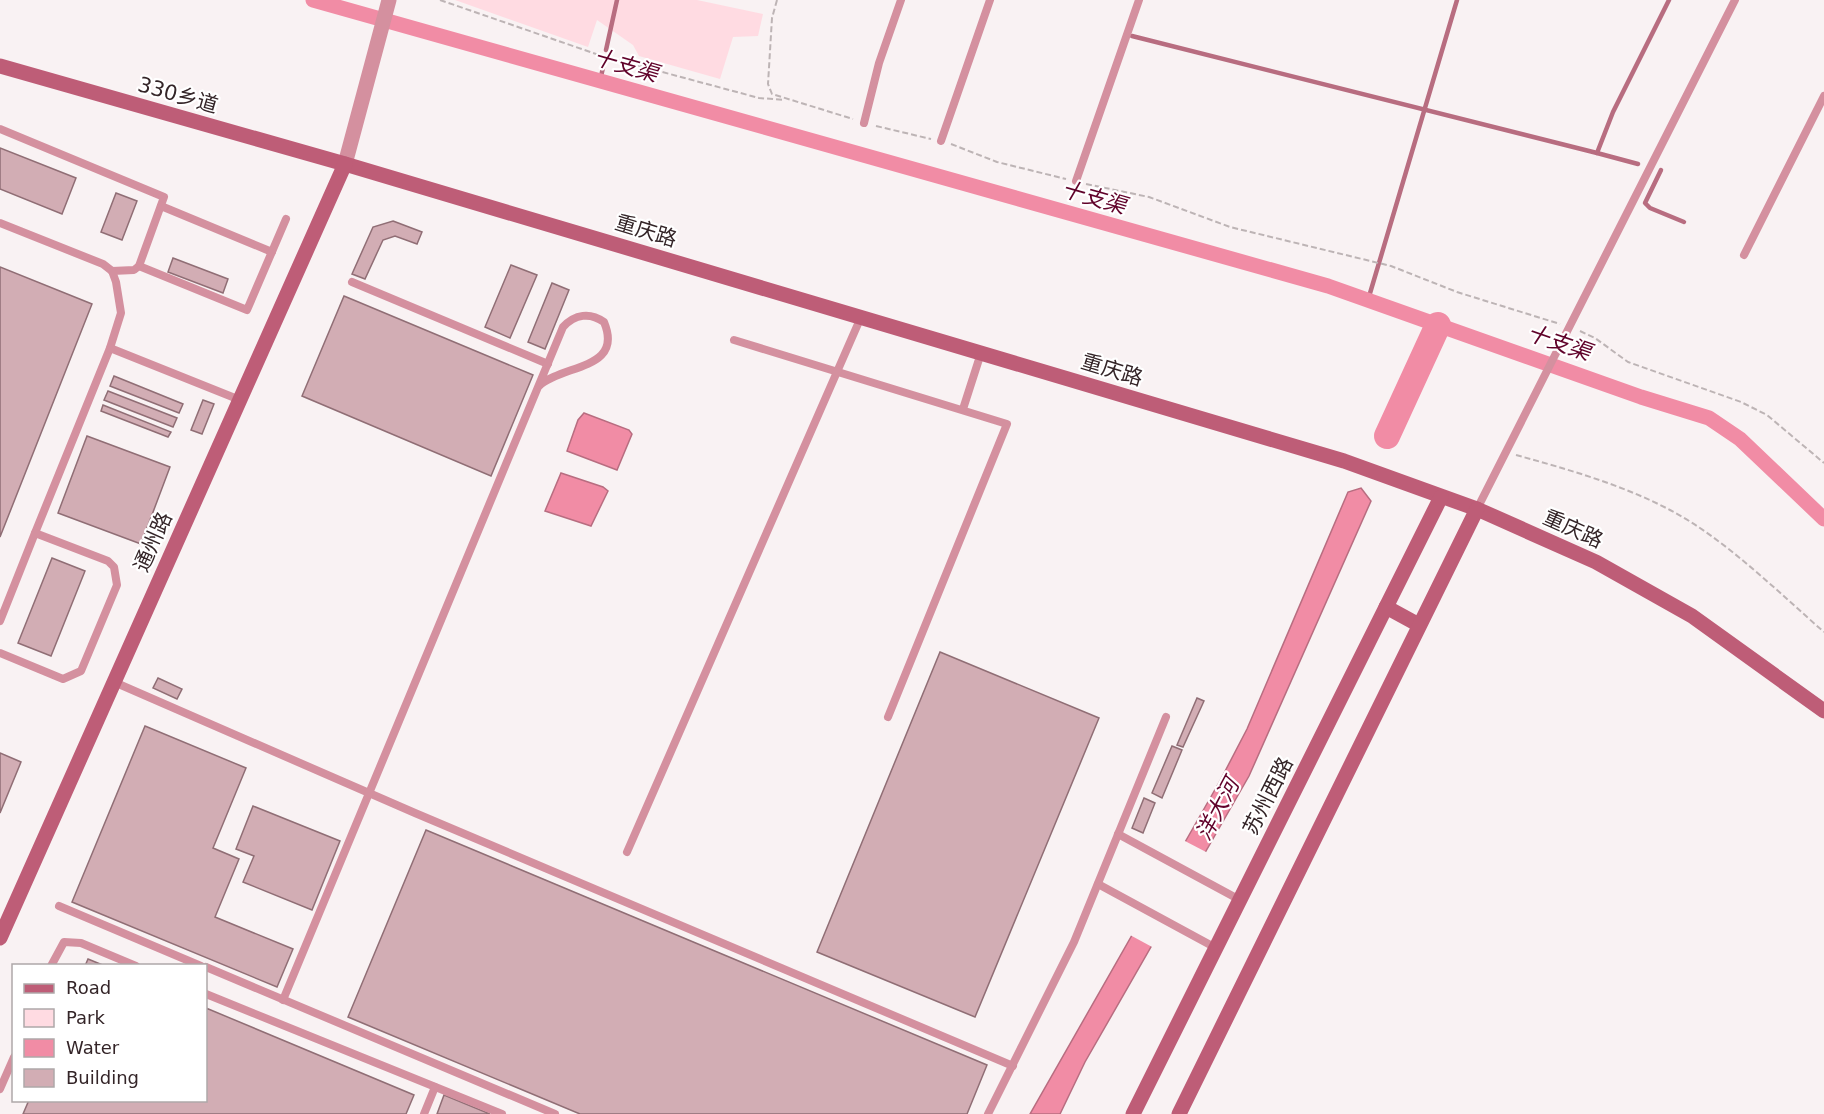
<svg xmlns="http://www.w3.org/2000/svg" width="1824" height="1114" viewBox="0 0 1824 1114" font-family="'DejaVu Sans','Noto Sans SC',sans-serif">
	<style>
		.green { fill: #ffdbe2 }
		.water { fill: #f18ca5; stroke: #b86d80; stroke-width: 1.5 }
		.pier { fill: #f9f2f3 }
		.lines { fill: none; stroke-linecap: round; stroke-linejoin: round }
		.stream { stroke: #b86d80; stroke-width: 4.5 }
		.canal { stroke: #f18ca5; stroke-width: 15 }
		.river { stroke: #f18ca5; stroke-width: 26 }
		.building { fill: #d2adb4; stroke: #906e75; stroke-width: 1.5 }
		.path { stroke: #bdb4b5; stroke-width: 2; stroke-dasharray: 6 3; stroke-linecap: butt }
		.lane { stroke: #d4909f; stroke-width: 8 }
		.street { stroke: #d4909f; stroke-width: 15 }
		.secondary { stroke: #be5d77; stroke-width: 15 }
		.labels { text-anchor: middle; stroke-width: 4.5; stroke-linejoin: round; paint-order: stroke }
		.street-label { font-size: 21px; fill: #342528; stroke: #fff }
		.water-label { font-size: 22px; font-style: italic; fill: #60022a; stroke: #fff }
	</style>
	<rect width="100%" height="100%" fill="#f9f2f3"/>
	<polygon class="green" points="455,0 697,0 763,14 758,36 733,37 720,79 639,56 633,45 597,20 588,47"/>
	<g class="water">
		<polygon points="584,413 629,430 632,434 617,470 567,451 578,420"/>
		<polygon points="561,473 603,487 608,491 591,526 545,511"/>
		<polygon points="1361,488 1371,501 1249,776 1085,1062 1060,1114 1030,1114 1221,779 1247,729 1348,492"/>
	</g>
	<polygon class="pier" points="1183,840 1208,853 1154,948 1130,935"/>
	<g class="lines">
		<g class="stream">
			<polyline points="1132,36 1597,153"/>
			<polyline points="606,50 617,0"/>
			<polyline points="600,81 604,63"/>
			<polyline points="1638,164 1597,153 1613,112 1669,0"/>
			<polyline points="1661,170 1645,203 1650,208 1684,222"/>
			<polyline points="1368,300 1457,0"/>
		</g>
		<polyline class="canal" points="313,0 1328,286 1641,397 1709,418 1740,439 1824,519"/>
		<polyline class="river" points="1387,436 1438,325"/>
	</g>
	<g class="building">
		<polygon points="0,148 76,178 62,214 0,189"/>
		<polygon points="116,193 137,201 122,240 101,232"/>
		<polygon points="393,221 422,232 417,244 395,236 383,240 365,279 352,274 373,227"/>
		<polygon points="173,258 228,279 223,293 168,272"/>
		<polygon points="511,265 537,275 510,338 485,327"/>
		<polygon points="0,267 92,304 0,537"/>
		<polygon points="552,283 569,290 545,349 528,342"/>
		<polygon points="344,296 533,375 491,476 302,396"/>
		<polygon points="114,376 183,404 179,413 110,386"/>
		<polygon points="108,391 177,418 173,427 104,400"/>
		<polygon points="203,400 214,404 202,434 191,430"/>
		<polygon points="103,405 171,432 168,437 101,411"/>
		<polygon points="87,436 170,467 141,544 58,513"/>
		<polygon points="52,558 85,571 51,656 18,643"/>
		<polygon points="940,652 1099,718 975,1017 817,952"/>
		<polygon points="158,678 182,689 177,699 153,688"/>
		<polygon points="1197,698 1204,701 1183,747 1177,745"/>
		<polygon points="145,726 246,768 213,848 239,859 215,917 293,949 277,987 72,902"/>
		<polygon points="1172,746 1182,750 1162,798 1152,793"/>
		<polygon points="0,753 21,762 0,813"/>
		<polygon points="1144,798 1155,803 1143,833 1132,828"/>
		<polygon points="253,806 340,841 312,910 243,882 254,856 236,849"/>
		<polygon points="426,830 987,1065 967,1114 580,1114 348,1017"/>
		<polygon points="88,959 105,966 85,966"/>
		<polygon points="206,1008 414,1095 406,1114 23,1114 29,1100 206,1100"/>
		<polygon points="444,1095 490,1114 437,1114"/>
	</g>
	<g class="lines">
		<g class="path">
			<polyline points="440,0 599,55 759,98 785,100"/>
			<polyline points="777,0 772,18 768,84 772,94 853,119"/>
			<polyline points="876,126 931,139"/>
			<polyline points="951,144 997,162 1066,179"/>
			<polyline points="1086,184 1149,197 1230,227 1391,266 1457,292 1560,324"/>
			<polyline points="1580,331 1595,338 1628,362 1741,402 1767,415 1824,463"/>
			<path d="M1516,455c51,14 107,30 154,55 54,28 108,82 154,122"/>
		</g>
		<g class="lane">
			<polyline points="864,123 879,63 901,0"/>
			<polyline points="0,129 164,197 139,266 134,270 112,271"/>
			<polyline points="941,141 990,0"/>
			<polyline points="1076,181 1139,0"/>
			<polyline points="161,206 272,252"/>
			<polyline points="0,223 103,264 112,271 116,282 121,313 110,348 35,533"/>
			<polyline points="1744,255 1824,96"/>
			<polyline points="139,266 247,310 286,219"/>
			<polyline points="352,282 548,364"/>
			<polyline points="734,340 1007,424 888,717"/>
			<polyline points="110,348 240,400"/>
			<polyline points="963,409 981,353"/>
			<polyline points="1477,509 1735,0"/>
			<polyline points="0,621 35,533 108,561 114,567 117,585 81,671 63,679 0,653"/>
			<polyline points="114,682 415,813 1013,1066"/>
			<polyline points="1118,834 1240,900"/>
			<polyline points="627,852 861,317"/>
			<polyline points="1098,884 1216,948"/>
			<polyline points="59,906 201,966"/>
			<polyline points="51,966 64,942 81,943 136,966"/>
			<polyline points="206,967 555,1114"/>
			<polyline points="206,994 502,1114"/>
			<path d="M283,1000l280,-673c12,-13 27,-15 41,-5 20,48 -41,42 -65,64"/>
			<polyline points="0,1089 14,1057"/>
			<polyline points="424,1114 435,1087"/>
			<polyline points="988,1114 1074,942 1166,717"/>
		</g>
		<polyline class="street" points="345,164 389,0"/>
		<g class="secondary">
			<polyline points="0,66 345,164 1344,461 1477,509 1596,562 1692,616 1824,711"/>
			<polyline points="1386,607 1419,625"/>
			<polyline points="0,938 345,164"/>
			<polyline points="1133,1114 1441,497"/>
			<polyline points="1179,1114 1477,509"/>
		</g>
	</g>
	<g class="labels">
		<g class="street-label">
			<text transform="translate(178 95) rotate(16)" y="7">330乡道</text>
			<text transform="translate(646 231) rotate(17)" y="7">重庆路</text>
			<text transform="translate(1112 370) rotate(17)" y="7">重庆路</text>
			<text transform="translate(1573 529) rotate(24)" y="7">重庆路</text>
			<text transform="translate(153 542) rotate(-66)" y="7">通州路</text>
			<text transform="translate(1268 796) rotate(-63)" y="7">苏州西路</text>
		</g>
		<g class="water-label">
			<text transform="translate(626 65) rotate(16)" y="8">十支渠</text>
			<text transform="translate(1094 197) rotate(16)" y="8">十支渠</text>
			<text transform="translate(1559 342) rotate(19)" y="8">十支渠</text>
			<text transform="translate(1217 809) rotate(-62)" y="8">洋大河</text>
		</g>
	</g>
	<rect x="12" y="964" width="195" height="138" fill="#ffffff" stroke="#aea8a9" stroke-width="1.5"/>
	<rect x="24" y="984" width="30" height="9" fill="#be5d77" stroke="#aea8a9" stroke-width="1.5"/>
	<text x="66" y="994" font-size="18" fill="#342528">Road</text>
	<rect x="24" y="1009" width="30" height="18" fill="#ffdbe2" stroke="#aea8a9" stroke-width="1.5"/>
	<text x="66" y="1024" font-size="18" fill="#342528">Park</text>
	<rect x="24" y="1039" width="30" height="18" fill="#f18ca5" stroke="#aea8a9" stroke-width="1.5"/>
	<text x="66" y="1054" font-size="18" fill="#342528">Water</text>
	<rect x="24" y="1069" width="30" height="18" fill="#d2adb4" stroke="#aea8a9" stroke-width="1.5"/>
	<text x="66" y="1084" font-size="18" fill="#342528">Building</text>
</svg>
